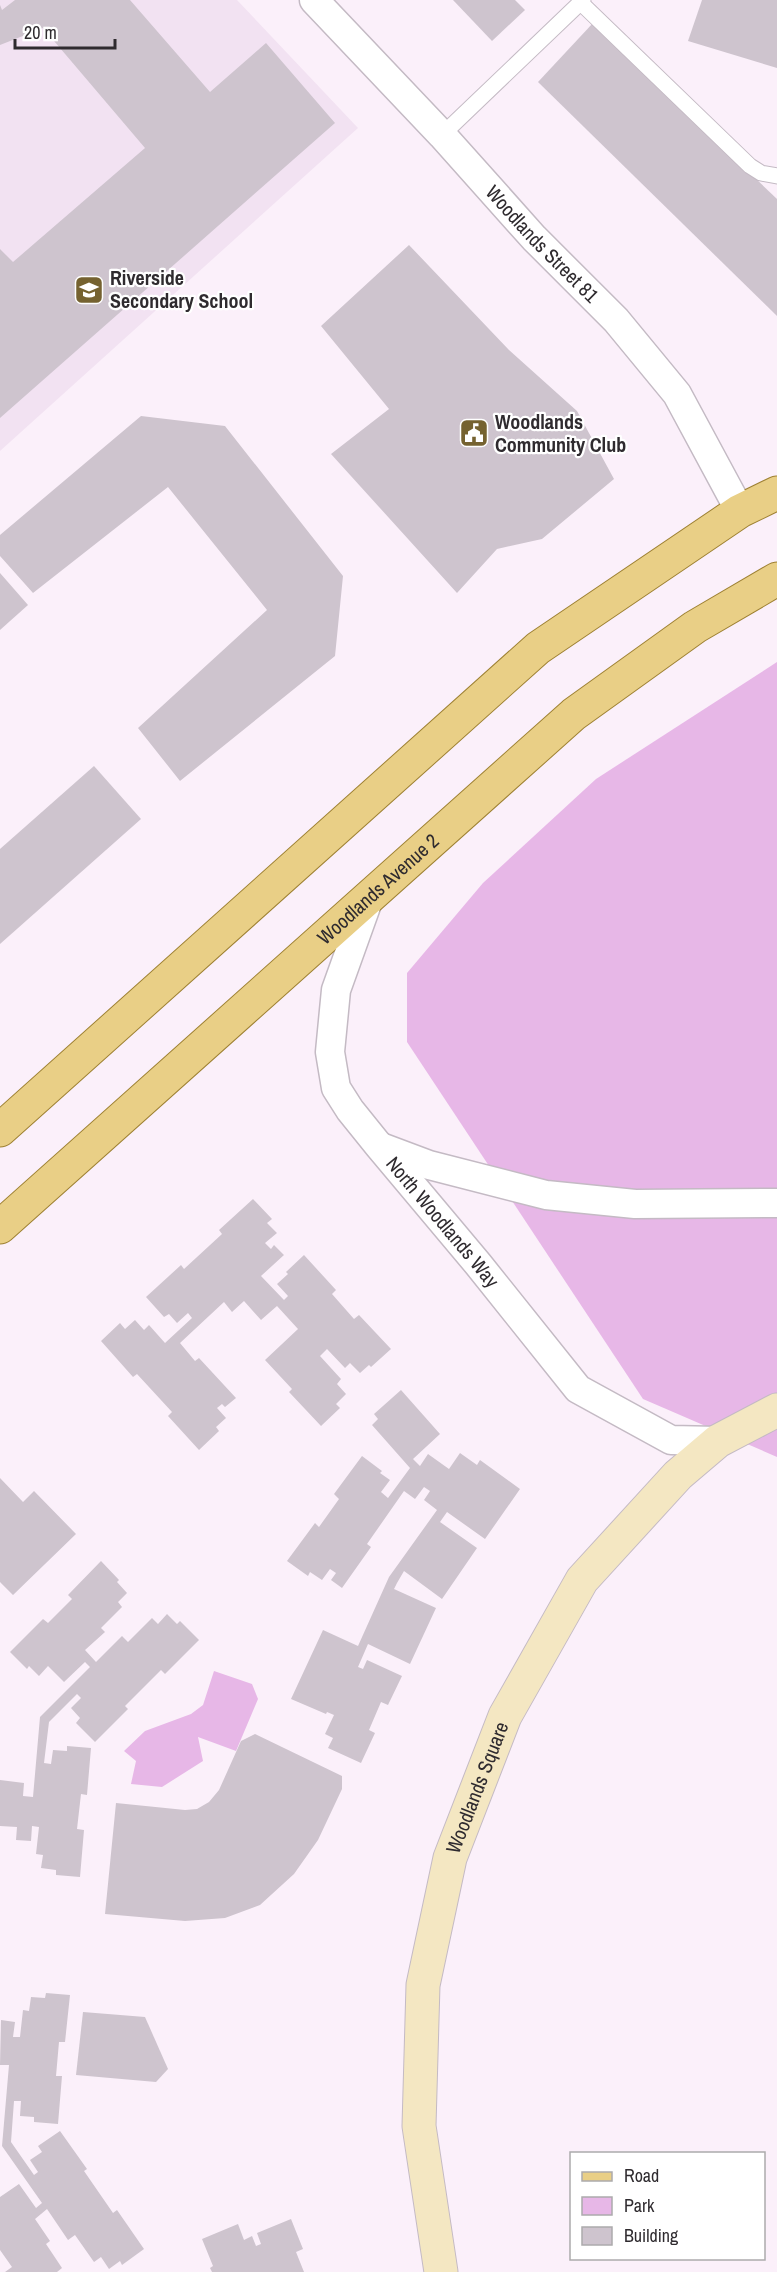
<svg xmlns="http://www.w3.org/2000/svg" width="777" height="2272" viewBox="0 0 777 2272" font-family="'Archivo Narrow',sans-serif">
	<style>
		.built { fill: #f2e2f2 }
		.green { fill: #e7b7e7 }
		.building { fill: #cec4ce }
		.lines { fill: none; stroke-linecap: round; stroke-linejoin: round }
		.lane-casing { stroke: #c4bac4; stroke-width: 17 }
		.street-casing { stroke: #c4bac4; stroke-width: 31 }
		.secondary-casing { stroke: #c4bac4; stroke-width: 35 }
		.primary-casing { stroke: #9e8133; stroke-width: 35 }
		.lane { stroke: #fff; stroke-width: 15 }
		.street { stroke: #fff; stroke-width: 28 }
		.secondary { stroke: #f4e7c2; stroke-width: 33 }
		.primary { stroke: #e9cf86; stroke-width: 33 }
		.labels { text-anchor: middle; stroke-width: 4.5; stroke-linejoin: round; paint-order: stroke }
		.street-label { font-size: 20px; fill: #2f2b2f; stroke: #fff }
		.poi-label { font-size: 20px; font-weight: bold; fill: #2f2b2f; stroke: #fff; text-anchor: start }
	</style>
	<rect width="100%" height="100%" fill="#fbf0fa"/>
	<polygon class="built" points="0,0 237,0 358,128 0,451"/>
	<g class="green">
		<polygon points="777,662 777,1457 643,1399 407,1042 407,973 483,883 596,779"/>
		<polygon points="214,1671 252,1684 258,1699 236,1751 198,1737 203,1761 162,1787 131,1784 136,1761 124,1751 145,1731 191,1714 203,1705"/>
	</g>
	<g class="building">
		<polygon points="15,0 130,0 210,92 266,43 335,123 0,418 0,249 13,262 145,148 43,28 0,45 0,5 2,10"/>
		<polygon points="453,0 515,0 525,10 492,41"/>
		<polygon points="702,0 777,0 777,68 688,41"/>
		<polygon points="593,23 777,199 777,316 538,82"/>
		<polygon points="409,245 509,350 577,411 614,479 542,539 497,549 457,593 331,454 389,409 321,326"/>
		<polygon points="141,416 225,426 343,576 335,656 180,781 138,728 267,610 168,487 33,593 0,556 0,535"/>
		<polygon points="0,573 28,605 0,630"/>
		<polygon points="94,766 141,819 0,944 0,849"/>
		<polygon points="253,1199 272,1219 267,1223 277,1233 265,1243 271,1249 274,1245 284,1255 261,1276 284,1300 288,1296 277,1284 288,1274 286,1272 304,1255 336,1290 332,1294 354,1319 359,1315 391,1349 371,1367 369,1365 360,1373 350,1363 345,1368 327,1349 320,1356 341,1379 337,1384 346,1394 336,1404 340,1408 321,1426 289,1392 292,1389 265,1360 298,1329 277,1306 261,1320 244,1301 232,1312 224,1302 180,1343 195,1361 199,1358 236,1398 225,1407 222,1404 217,1408 226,1418 216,1427 219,1431 199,1450 168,1416 172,1412 137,1374 133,1377 101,1341 120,1323 125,1329 135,1320 144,1330 149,1325 165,1343 192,1318 188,1313 177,1323 169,1314 164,1317 146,1297 181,1265 184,1269 222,1234 219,1230"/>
		<polygon points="401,1390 440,1434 413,1459 420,1466 428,1454 449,1469 460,1453 477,1465 480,1460 520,1489 485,1539 447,1512 440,1522 477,1548 442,1599 404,1571 397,1583 394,1589 436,1608 410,1664 368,1644 358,1667 363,1669 367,1660 402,1676 388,1705 381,1702 369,1730 375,1733 361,1763 328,1748 333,1738 325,1734 334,1715 327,1712 326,1714 291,1699 323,1630 358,1646 389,1577 437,1510 424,1500 430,1491 424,1487 415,1499 404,1491 367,1544 371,1547 342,1588 331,1580 336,1573 330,1569 322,1580 310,1572 308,1576 287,1561 315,1523 319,1527 339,1499 334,1494 362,1456 382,1471 380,1473 390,1480 381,1492 388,1498 410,1468 372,1425 378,1419 374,1414"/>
		<polygon points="0,1478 23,1502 34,1491 76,1534 13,1595 0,1582"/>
		<polygon points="101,1561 119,1580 117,1582 127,1593 118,1602 122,1607 101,1628 105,1632 85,1650 96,1662 122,1636 128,1642 152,1618 158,1624 167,1614 177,1624 180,1621 199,1640 165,1674 161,1670 125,1706 128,1709 95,1742 76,1723 80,1718 71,1708 81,1698 77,1694 49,1722 44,1763 51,1764 53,1750 67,1751 67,1746 91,1748 87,1795 81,1794 77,1829 84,1830 80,1877 56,1875 56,1870 41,1868 43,1855 36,1854 39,1827 32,1826 31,1841 16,1840 17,1827 0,1826 0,1780 24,1783 23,1796 33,1797 40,1717 90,1667 85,1662 64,1682 48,1666 39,1676 29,1666 27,1669 10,1652 43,1619 48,1623 72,1599 68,1595"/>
		<polygon points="255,1734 342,1776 342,1789 318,1840 294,1874 260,1905 225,1918 185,1921 105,1914 116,1803 185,1810 197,1809 209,1802 219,1790 241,1741"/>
		<polygon points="46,1993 70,1995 65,2042 59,2042 56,2076 62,2076 58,2124 34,2122 34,2117 20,2116 21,2101 14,2101 11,2142 34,2175 38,2172 30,2160 42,2152 38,2146 60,2131 87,2169 84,2171 113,2213 117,2210 144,2249 122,2265 120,2261 109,2269 101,2257 94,2262 75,2235 68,2240 47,2209 35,2219 50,2241 46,2244 62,2268 57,2272 5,2272 12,2267 0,2250 0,2197 19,2184 36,2208 42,2203 2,2146 9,2065 0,2065 1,2020 15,2022 13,2037 20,2037 23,2010 29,2011 31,1997 45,1998"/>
		<polygon points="83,2012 145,2017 168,2069 156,2082 76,2075"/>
		<polygon points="291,2219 303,2249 296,2252 304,2272 212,2272 210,2268 213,2266 202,2239 238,2224 244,2240 252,2236 256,2246 261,2244 257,2233"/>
	</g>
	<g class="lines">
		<g class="lane-casing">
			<g id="lane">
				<polyline points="581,3 750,166 761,173 777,176"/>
				<polyline points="442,135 583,0"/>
			</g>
		</g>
		<g class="street-casing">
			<g id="street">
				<path id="s1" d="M314,0l128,135 92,103 82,82 61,74 63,117"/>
				<path id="s2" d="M369,898l-33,92 -6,62 6,36 14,22 29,36 99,118 100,125 93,51 47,1"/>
				<polyline points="381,1147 429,1165 546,1195 635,1204 777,1203"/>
			</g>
		</g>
		<g class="secondary-casing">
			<g id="secondary">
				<path id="s3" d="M441,2272l-22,-146 4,-141 27,-127 55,-142 77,-136 96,-105 40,-34 59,-31"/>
			</g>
		</g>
		<g class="primary-casing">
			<g id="primary">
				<polyline points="0,1130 538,648 740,511 777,493"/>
				<path id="s4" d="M0,1227l574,-513 121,-87 82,-48"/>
			</g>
		</g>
		<use href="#lane" class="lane"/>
		<use href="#street" class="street"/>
		<use href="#secondary" class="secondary"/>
		<use href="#primary" class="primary"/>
	</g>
	<defs>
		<g id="school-square" transform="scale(1.5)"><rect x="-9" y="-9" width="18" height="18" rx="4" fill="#756230" stroke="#fff"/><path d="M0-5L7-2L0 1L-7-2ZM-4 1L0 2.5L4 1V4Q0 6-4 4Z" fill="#fff"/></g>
		<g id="civic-square" transform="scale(1.5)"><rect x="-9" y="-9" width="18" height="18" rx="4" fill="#756230" stroke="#fff"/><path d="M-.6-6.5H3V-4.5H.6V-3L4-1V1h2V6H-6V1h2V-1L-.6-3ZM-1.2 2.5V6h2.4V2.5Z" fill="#fff"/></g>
	</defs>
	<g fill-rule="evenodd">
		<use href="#school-square" x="89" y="290"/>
		<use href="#civic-square" x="474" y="433"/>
	</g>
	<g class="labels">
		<g class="street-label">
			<text dy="7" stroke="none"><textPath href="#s1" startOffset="334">Woodlands Street 81</textPath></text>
			<text dy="7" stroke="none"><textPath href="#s4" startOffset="507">Woodlands Avenue 2</textPath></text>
			<text dy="7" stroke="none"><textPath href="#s2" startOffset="368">North Woodlands Way</textPath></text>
			<text dy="7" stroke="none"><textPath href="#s3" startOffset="494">Woodlands Square</textPath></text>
		</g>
		<g class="poi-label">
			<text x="110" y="285">Riverside<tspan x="110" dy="23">Secondary School</tspan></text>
			<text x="495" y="429">Woodlands<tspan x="495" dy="23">Community Club</tspan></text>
		</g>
	</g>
	<rect x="570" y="2152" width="195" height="108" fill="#ffffff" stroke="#acaaac" stroke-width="1.5"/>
	<rect x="582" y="2172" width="30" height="9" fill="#e9cf86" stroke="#acaaac" stroke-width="1.5"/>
	<text x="624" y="2182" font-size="18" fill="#2f2b2f">Road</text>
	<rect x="582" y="2197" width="30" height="18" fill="#e7b7e7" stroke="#acaaac" stroke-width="1.5"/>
	<text x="624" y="2212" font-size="18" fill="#2f2b2f">Park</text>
	<rect x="582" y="2227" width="30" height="18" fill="#cec4ce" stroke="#acaaac" stroke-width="1.5"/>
	<text x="624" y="2242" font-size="18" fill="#2f2b2f">Building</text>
	<path d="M15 39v9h100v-9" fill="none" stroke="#2f2b2f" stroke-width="3"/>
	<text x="24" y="39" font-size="18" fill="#2f2b2f" stroke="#ffffff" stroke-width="4.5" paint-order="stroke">20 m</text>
</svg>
